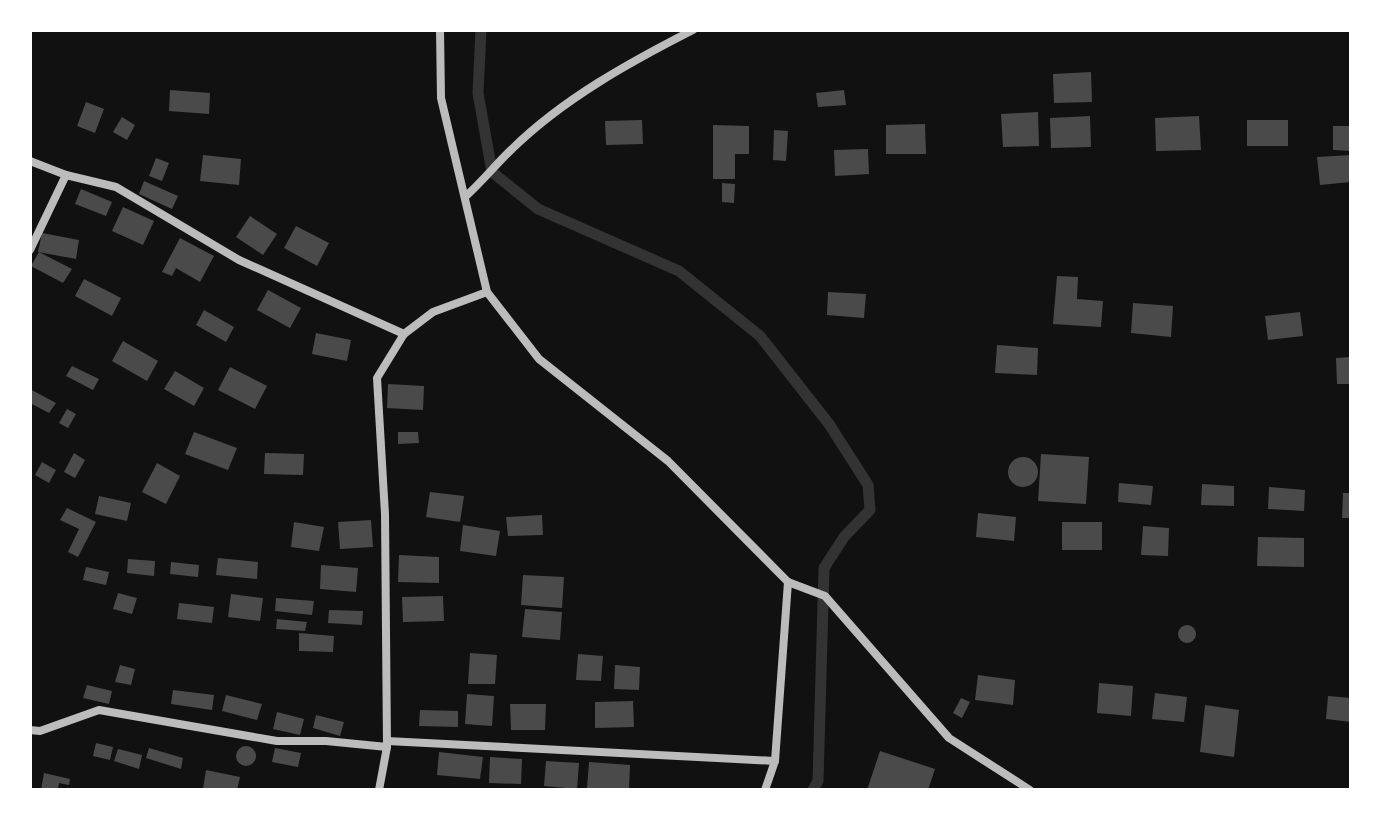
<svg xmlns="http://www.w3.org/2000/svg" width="1381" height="820" viewBox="0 0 1381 820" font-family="Roboto,sans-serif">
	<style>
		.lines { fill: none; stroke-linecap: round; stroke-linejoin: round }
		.stream { stroke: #333; stroke-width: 11 }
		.building { fill: #4a4a4a }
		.minor { stroke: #bcbcbc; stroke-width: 8 }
	</style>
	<rect width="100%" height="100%" fill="#111"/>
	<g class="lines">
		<polyline class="stream" points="481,30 478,93 492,172 538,209 679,271 760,336 829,424 868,485 870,510 844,537 824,568 818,781 813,790"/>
	</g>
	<g class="building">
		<polygon points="1091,72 1092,102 1054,103 1053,74"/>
		<polygon points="170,90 210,93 209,114 169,111"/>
		<polygon points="844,90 846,105 818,107 816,93"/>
		<polygon points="86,102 104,109 95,133 77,126"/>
		<polygon points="1038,112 1039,146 1003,147 1001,114"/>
		<polygon points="1090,116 1091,147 1051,148 1050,118"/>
		<polygon points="1199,116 1201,150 1156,151 1155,118"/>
		<polygon points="122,117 135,125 127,140 113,132"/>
		<polygon points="642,120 643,144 606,145 605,121"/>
		<rect x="1247" y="120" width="41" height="26"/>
		<polygon points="925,124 926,154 886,154 886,125"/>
		<polygon points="713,125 749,126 749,154 735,154 735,179 713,179"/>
		<polygon points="1333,126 1351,126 1351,151 1333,150"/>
		<polygon points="774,130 788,131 786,161 773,160"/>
		<polygon points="868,149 869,174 835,176 834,150"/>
		<polygon points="203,155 241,159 239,185 200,181"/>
		<polygon points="1351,155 1351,182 1320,185 1317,157"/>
		<polygon points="156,158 169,163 162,181 149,176"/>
		<polygon points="144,181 178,196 172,209 139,194"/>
		<polygon points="722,183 735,184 734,203 722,202"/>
		<polygon points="81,189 112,202 106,216 75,204"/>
		<polygon points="123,207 154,221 143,245 112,231"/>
		<polygon points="250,216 277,234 263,255 236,237"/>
		<polygon points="296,226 329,243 317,266 284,248"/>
		<polygon points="42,233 79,240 76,259 38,252"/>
		<polygon points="180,238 214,256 200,282 176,268 172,276 162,272"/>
		<polygon points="39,252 72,269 63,283 31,266"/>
		<polygon points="1057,276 1078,277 1077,299 1103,301 1101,327 1053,324"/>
		<polygon points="84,279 121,298 112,316 75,296"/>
		<polygon points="268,290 301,308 290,328 257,310"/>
		<polygon points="828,292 866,294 864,318 827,315"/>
		<polygon points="1133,303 1173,306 1171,337 1131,333"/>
		<polygon points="204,310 234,327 226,342 196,325"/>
		<polygon points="1300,312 1303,336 1268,340 1265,316"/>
		<polygon points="316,333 351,340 347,361 312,354"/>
		<polygon points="123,341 158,361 147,381 112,361"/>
		<polygon points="997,345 1038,348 1037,375 995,373"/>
		<polygon points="1351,357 1351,384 1337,384 1336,358"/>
		<polygon points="72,366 99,379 93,390 66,376"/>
		<polygon points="230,367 267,386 255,409 218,390"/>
		<polygon points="175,371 204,388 194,406 164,389"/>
		<polygon points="388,384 424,386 423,410 387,408"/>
		<polygon points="30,389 56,403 49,413 30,403"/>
		<polygon points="67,409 76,414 68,428 59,423"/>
		<polygon points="194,432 237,448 228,470 185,454"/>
		<polygon points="398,432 418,432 419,443 398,444"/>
		<polygon points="74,453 85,460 75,478 64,472"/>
		<polygon points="265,453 304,454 303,475 264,474"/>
		<polygon points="1041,454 1089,457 1086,504 1038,501"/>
		<circle cx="1023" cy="472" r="15"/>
		<polygon points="42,462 56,470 49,483 35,475"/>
		<polygon points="157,463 180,476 166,504 142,492"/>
		<polygon points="1119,483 1153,486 1151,505 1118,502"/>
		<polygon points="1202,484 1234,486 1234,506 1201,505"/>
		<polygon points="1269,487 1305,490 1304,511 1268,509"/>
		<polygon points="430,492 464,496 460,522 426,517"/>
		<polygon points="1343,493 1351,493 1351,518 1342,518"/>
		<polygon points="99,496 131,503 127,521 95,514"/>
		<polygon points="67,508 96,522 78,557 68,552 79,529 60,520"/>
		<polygon points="978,513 1016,517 1014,541 976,537"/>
		<polygon points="542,515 543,535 508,536 506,517"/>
		<polygon points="371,520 373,547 340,549 338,522"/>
		<polygon points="294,522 324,527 319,551 291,547"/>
		<rect x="1062" y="522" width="40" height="28"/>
		<polygon points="463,525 500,531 496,556 460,551"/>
		<polygon points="1143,526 1169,528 1168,556 1141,555"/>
		<polygon points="1258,537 1304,538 1304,567 1257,566"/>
		<polygon points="399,555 439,557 439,583 398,582"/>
		<polygon points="218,558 258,562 257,579 216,575"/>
		<polygon points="128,559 155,561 154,576 127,573"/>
		<polygon points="171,562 199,565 198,577 170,574"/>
		<polygon points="321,565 358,568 356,592 320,589"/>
		<polygon points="86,567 109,572 106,585 83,580"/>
		<polygon points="523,575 564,577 562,608 521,605"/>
		<polygon points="118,593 137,598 132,614 113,609"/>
		<polygon points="231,594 263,598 260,621 228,617"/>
		<polygon points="443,596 444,621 403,622 402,597"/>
		<polygon points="276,598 314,601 312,615 275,611"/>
		<polygon points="179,603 214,607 212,623 177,619"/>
		<polygon points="525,609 562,612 560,640 522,637"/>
		<polygon points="329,610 363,611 362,625 328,623"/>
		<polygon points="277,619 307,622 305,631 276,629"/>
		<circle cx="1187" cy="634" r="9"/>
		<polygon points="299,633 334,636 333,652 299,651"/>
		<polygon points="470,653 497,655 495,684 468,684"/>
		<polygon points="578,654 603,656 601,681 576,680"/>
		<polygon points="120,665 135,669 131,685 115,682"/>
		<polygon points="615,665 640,667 639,690 614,689"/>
		<polygon points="978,675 1015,680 1013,705 975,700"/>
		<polygon points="1099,683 1133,686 1131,716 1097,713"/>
		<polygon points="87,685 112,691 109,704 83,698"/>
		<polygon points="173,690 214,695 212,710 171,704"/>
		<polygon points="1155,693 1187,697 1184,722 1152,719"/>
		<polygon points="467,694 494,696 492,726 465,724"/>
		<polygon points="226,695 262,704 257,720 222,711"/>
		<polygon points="1328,696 1351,698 1351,722 1326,719"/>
		<polygon points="961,698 970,702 962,718 953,713"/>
		<polygon points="633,701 634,727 595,728 595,702"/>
		<polygon points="510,704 546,704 545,730 511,730"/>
		<polygon points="1205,705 1239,710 1234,757 1200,752"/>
		<polygon points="420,710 458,711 458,727 419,726"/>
		<polygon points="277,712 304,719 300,735 273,729"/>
		<polygon points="316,715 344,722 340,736 313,728"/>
		<polygon points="96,743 113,747 110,760 93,756"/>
		<circle cx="246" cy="756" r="10"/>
		<polygon points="149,748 183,758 181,769 146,758"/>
		<polygon points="275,748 301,753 298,767 272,762"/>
		<polygon points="118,749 142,755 139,769 114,761"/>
		<polygon points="880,751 935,769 928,790 867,790"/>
		<polygon points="439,752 483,757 480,779 437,775"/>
		<polygon points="490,757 522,759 521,784 489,783"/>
		<polygon points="546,761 579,763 577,789 544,786"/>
		<polygon points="589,762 630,765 629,790 587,788"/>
		<polygon points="206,770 240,777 237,790 203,789"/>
		<polygon points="44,773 70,779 69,785 59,783 58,790 41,790"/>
	</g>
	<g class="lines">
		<g class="minor">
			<polyline points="440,30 441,98 487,292 539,359 668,461 788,582 825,596 949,738 1030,790"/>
			<polyline points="30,161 66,175 116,187 239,260 404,334"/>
			<path d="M465,197c17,-15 31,-33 47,-48 51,-50 118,-87 181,-119"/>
			<polyline points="30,250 66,175"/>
			<polyline points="30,730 40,731 99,710 277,741 326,741 387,747"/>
			<polyline points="387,741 775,761"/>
			<polyline points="379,790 387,747 385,514 377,378 404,334 433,312 487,292"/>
			<polyline points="765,790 775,761 788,582"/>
		</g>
	</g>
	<rect width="1381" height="820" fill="none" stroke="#ffffff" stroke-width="64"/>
</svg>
